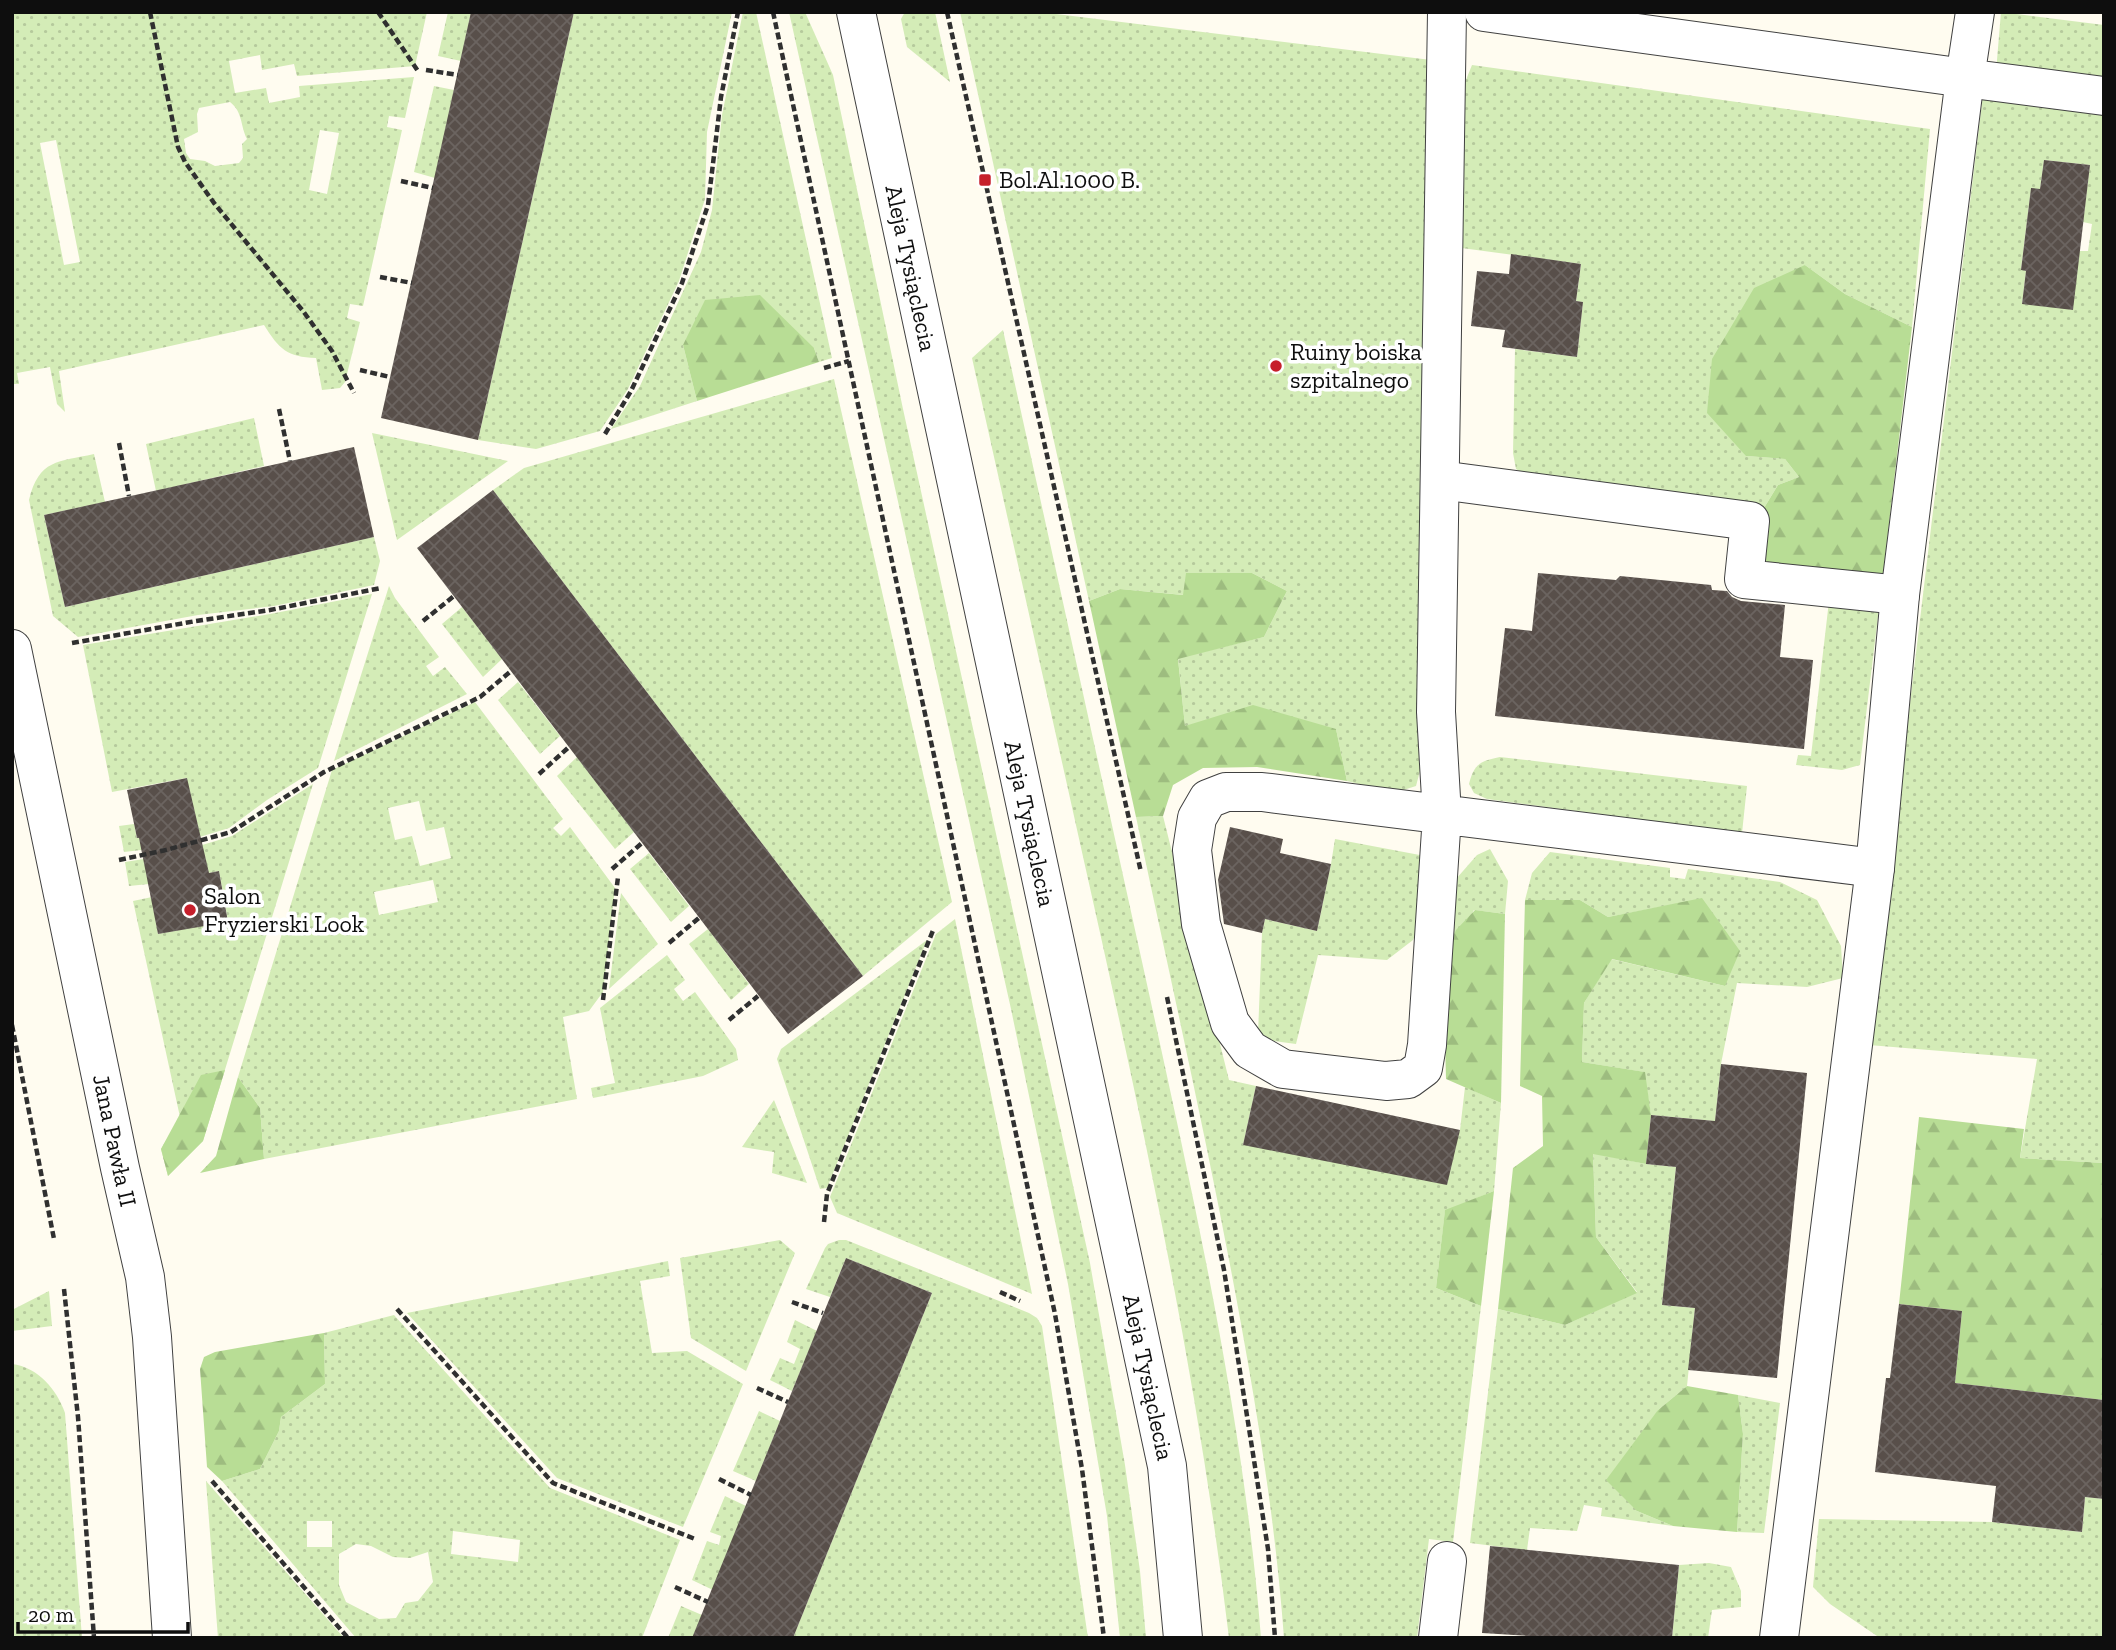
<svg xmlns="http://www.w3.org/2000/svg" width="2116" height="1650" viewBox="0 0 2116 1650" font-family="'Zilla Slab',serif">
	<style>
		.grass { fill: url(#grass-dots); fill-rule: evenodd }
		.forest { fill: url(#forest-firs) }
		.building { fill: url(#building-cross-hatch) }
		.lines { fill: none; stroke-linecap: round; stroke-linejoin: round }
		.minor-casing { stroke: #414141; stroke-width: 40 }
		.path { stroke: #303030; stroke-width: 4.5; stroke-dasharray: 7 3.5; stroke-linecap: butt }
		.minor { stroke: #fff; stroke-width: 38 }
		.poi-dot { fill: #c61f2b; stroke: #fff; stroke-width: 2.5 }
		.labels { text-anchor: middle; stroke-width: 7; stroke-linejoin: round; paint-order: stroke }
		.poi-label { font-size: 24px; fill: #0e0e0e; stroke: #fff; text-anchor: start }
		.street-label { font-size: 24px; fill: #0e0e0e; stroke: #fff }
	</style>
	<defs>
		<pattern id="grass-dots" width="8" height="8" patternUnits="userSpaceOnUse" patternTransform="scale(1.75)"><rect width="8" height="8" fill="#d4ecb7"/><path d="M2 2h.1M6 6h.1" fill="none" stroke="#b5c99c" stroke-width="1.8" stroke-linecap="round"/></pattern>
		<pattern id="forest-firs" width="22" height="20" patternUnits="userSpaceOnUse" patternTransform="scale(1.75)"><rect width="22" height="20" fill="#b8dd95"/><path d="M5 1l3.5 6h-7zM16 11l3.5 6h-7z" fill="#9dbc7f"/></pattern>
		<pattern id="building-cross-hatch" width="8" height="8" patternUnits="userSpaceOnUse" patternTransform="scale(1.75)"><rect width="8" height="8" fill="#584f4a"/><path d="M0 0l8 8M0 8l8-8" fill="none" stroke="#6b6460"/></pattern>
	</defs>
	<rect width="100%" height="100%" fill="#fffcf0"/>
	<g class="grass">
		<path d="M12,12h415l-12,54 -118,10 -3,-12 -32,6 -2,-15 -31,6 6,32 31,-5 3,15 31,-6 -1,-11 115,-9 -9,41 -16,-2 -2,11 15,3 -39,176 -13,-2 -3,14 13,4 -15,60 -5,6 -18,2 -6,-32c-29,-1 -37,-9 -52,-33l-205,46 6,41 -8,-8 -7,-37 -33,6 2,11h-7zM230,102c13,10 10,23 17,37l-5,5 1,14 -4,5 -24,3 -10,-5 -15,-2 -4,-6 -2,-14 14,-7 -1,-18 2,-6zM320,130l19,3 -12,61 -18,-4zM56,140l24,122 -16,3 -24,-122z"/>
		<polygon points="448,12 471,12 461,61 438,56"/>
		<polygon points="574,12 732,12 707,132 705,199 679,281 628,389 600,431 536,449 478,440"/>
		<polygon points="743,12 756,12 832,358 819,362 814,348 683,345 697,401 611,429 640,386 701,252 712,210 722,115"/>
		<polygon points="789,12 805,12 833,75 903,409 1090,1263 1125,1465 1140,1571 1146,1638 1120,1638 1107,1516 1068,1284 1011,1009"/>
		<polygon points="905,12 935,12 950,82 907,47 901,19"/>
		<polygon points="960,12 1040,12 1431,60 1420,771 1416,786 1394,793 1347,781 1336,729 1185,726 1178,658 1264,637 1287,591 1252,573 1187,573 1184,595 1120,589 1089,601"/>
		<polygon points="2001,12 2104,25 2104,84 1996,72"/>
		<polygon points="1472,65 1930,129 1912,327 1845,294 1805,265 1746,456 1785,459 1799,477 1778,485 1764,508 1531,478 1516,469 1513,453 1515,349 1577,357 1583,302 1576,301 1581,264 1454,247 1457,102"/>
		<polygon points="434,86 454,90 435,178 414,172"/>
		<path d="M1983,94l121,20v1049l-84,-5 17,-99 -168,-14zM2044,160l46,5 -7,57 9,2 -4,27h-8l-58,53 4,-33 -5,-2 10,-80h9z"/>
		<path d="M1003,330c49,222 98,445 147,668 46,211 94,424 111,640h-32c-31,-259 -86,-514 -143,-768 -38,-171 -76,-341 -114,-512z"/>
		<polygon points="834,379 952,902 863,976 493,490 524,468"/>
		<polygon points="254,418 264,466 156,491 146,444"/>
		<polygon points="372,433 508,461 397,540"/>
		<path d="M94,454l11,48 -61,13 21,92 309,-70 6,24 -6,24 -100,21 -76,9 -120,22 -25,-21 -24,-116c10,-41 29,-38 65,-46z"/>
		<polygon points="389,586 395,598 439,657 426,666 433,676 445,667 467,694 334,761"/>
		<polygon points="372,594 318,768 267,800 229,828 167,847 124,852 119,826 134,824 137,838 198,827 186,778 112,792 83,645 270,614"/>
		<polygon points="1829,601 1879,608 1860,765 1842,770 1796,765 1798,755 1811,756"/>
		<polygon points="462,607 502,659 483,677 442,624"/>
		<polygon points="518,682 560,736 540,754 498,700"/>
		<path d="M475,702l88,117 -10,9 8,8 9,-9 45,61 -12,104 -14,19 -26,6 14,82 -313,60 -4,-51 -22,-31 94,-307zM419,801l7,30 18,-4 7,31 -31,8 -8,-30 -17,4 -7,-32zM433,880l5,22 -59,13 -5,-23z"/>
		<polygon points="577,757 634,832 615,849 557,776"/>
		<path d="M1500,757l247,29 -5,47 -255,-34 -13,-6 -5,-9c5,-20 11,-23 31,-27z"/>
		<polygon points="313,784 203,1141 168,1176 161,1149 180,1117 133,901 152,897 158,934 228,921 219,871 149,884 129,886 125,862 169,855 232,836"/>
		<path d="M1163,816l66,264 27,6 -13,59 217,-15 5,-43 36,16 -7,88 -49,20 -9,77 45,18 -28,236 -24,-3 -12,99h-133c-9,-124 -30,-246 -53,-368 -29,-152 -63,-302 -95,-453z"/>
		<polygon points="1335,839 1425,856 1422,919 1413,940 1387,960 1318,955 1296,1044 1266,1040 1258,1034 1262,933 1265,919 1317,931 1331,864"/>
		<polygon points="1490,849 1508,881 1505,914 1474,910 1443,959 1456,879 1477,855"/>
		<polygon points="1550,852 1670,868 1670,877 1685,879 1688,869 1780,882 1817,900 1841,946 1843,978 1807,987 1737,983 1721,1064 1715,1121 1651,1115 1644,1072 1582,1062 1584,1003 1611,959 1725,986 1702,899 1608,917 1580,900 1525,900 1532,873"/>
		<polygon points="649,853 689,906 671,922 630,869"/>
		<polygon points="621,893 658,944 609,989"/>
		<polygon points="955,919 1032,1294 837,1213 830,1197 936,934"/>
		<polygon points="708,929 749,984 731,1000 689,944"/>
		<polygon points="927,940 827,1188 820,1189 777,1059 781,1049"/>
		<polygon points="667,955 685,980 674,989 683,1001 695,992 736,1049 738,1060 703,1076 593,1098 591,1088 615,1083 600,1008"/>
		<polygon points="774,1100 807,1183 772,1173 774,1152 742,1147"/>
		<polygon points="1593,1153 1646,1164 1676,1167 1662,1305 1695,1308 1687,1386 1658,1410 1637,1511 1673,1526 1601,1516 1602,1508 1584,1505 1577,1531 1530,1528 1527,1550 1470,1543 1498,1309 1565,1325 1637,1292 1596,1237"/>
		<polygon points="780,1240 795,1253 746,1371 691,1338 680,1258"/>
		<polygon points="839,1240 846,1240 1029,1313 1037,1318 1042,1326 1088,1638 793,1638 932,1293 846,1258 830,1297 806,1289 825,1248 828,1244"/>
		<polygon points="668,1261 670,1276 640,1281 652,1353 687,1351 743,1384 683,1527 557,1478 407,1313"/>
		<polygon points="49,1291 52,1326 12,1331 12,1310"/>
		<path d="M394,1315l156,173 130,52 -38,98h-286l-134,-157 38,-12 19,-38 2,-14 44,-33 -1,-51zM307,1521h25v26h-25zM453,1531l67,9 -2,22 -67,-8zM356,1544l15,2 22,11 17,1 18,-6 5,30 -15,19 -13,2 -9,15 -17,1 -33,-17 -7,-17v-31z"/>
		<polygon points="795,1320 817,1331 792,1391 770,1380 780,1358 794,1364 800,1349 787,1342"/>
		<path d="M12,1364c26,3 45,26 53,49l17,225h-70z"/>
		<polygon points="1738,1395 1780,1403 1764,1533 1737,1532 1743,1434"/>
		<polygon points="759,1411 780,1421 756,1481 733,1471"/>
		<polygon points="206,1481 344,1638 218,1638"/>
		<polygon points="725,1496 746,1506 713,1590 692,1580 707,1541 719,1545 721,1536 710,1532"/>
		<polygon points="2085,1497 2104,1499 2104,1638 1880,1638 1830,1604 1813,1587 1819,1519 1992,1522 2082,1532"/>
		<polygon points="1709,1563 1731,1567 1741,1591 1741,1607 1712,1610 1708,1638 1672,1638 1679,1565"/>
		<polygon points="681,1606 702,1615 693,1638 668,1638"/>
	</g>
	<g class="forest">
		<polygon points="1805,265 1845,294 1912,327 1882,584 1761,567 1764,508 1778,485 1799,477 1785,459 1746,456 1707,413 1712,359 1754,288"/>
		<polygon points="760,295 814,348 819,362 697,401 683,345 705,300"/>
		<polygon points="1186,573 1252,573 1287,591 1264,637 1178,659 1185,726 1253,705 1336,729 1347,781 1257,767 1203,768 1173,785 1163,816 1136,817 1089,601 1120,589 1183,595"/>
		<polygon points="1702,898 1740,951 1725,986 1612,959 1584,1003 1582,1062 1645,1072 1651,1115 1646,1164 1593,1154 1596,1237 1637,1293 1565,1325 1498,1309 1513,1168 1543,1146 1542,1096 1520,1086 1525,900 1580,900 1608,917"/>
		<polygon points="1475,910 1505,914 1501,1103 1446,1079 1443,959 1456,930"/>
		<polygon points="225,1070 203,1141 168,1176 161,1149 201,1075"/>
		<polygon points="238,1077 260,1108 264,1159 200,1173 216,1156"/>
		<polygon points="1919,1117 2024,1129 2020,1158 2104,1163 2104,1400 1955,1383 1962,1311 1899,1304"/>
		<polygon points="1494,1191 1481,1306 1436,1288 1445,1210"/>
		<polygon points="324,1333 325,1384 281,1417 279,1431 260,1469 222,1481 207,1467 200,1369 204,1357 215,1352"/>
		<polygon points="1687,1386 1738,1395 1743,1434 1737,1532 1673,1526 1637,1511 1606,1480 1658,1410"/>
	</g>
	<g class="building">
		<polygon points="471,12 574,12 478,440 381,418"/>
		<polygon points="2044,160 2090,165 2073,310 2022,304 2026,271 2021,270 2031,188 2040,189"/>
		<polygon points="1511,254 1581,264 1576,301 1583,302 1577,357 1502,347 1505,330 1471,326 1477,271 1509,274"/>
		<polygon points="354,447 374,537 65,607 44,515"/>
		<polygon points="493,490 863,976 788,1034 417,548"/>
		<polygon points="1538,573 1616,580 1620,576 1711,585 1712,590 1727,591 1732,597 1741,601 1785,605 1780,657 1813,660 1804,749 1495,716 1505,628 1532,631"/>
		<polygon points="187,778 209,873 219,871 228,922 158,934 139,838 137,838 127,790"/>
		<polygon points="1230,827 1283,839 1280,853 1331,864 1317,931 1265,919 1262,933 1224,924 1218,880"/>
		<polygon points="1721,1064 1807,1073 1777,1378 1688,1370 1695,1308 1662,1305 1676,1167 1646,1164 1651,1115 1715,1121"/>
		<polygon points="1256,1086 1460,1130 1447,1185 1243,1145"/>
		<polygon points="846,1258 932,1293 793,1638 692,1638"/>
		<polygon points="1899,1304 1962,1311 1955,1383 2104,1400 2104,1499 2085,1497 2082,1532 1992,1522 1996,1486 1875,1472 1886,1378 1890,1378"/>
		<polygon points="1490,1546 1679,1565 1672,1638 1560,1638 1482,1633"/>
	</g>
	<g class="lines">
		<g class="minor-casing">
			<g id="minor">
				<path id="s1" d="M856,12l311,1454 16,172"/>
				<polyline points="1447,12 1436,712 1442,815 1427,1045 1423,1068 1408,1079 1386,1081 1283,1069 1250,1050 1230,1023 1201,924 1192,850 1197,818 1208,799 1226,792 1262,792 1875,868"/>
				<polyline points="1484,12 1965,78 1900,595 1875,868 1779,1638"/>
				<polyline points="1975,12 1965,78 2104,96"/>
				<polyline points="1440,480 1750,521 1744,579 1900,595"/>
				<path id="s2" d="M12,649l108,519 25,109 7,60 20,301"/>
				<polyline points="1438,1638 1447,1561"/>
			</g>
		</g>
		<g class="path">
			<polyline points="150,12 178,147 185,162 214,203 303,311 332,351 354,393"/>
			<polyline points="378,12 418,71"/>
			<polyline points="773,12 1055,1314 1082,1469 1104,1638"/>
			<polyline points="947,12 1141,872"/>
			<polyline points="426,70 458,75"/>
			<polyline points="401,181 433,188"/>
			<polyline points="380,277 412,283"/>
			<polyline points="824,368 849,361"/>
			<polyline points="360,370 390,377"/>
			<polyline points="279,409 290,461"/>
			<polyline points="605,434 631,391 682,283 708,205 721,97 738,12"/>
			<polyline points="119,443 129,496"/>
			<polyline points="423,621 454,596"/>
			<polyline points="72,643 196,621 270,610 381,588"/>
			<polyline points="539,774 569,747"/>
			<polyline points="119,860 166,850 231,832 324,772 480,697 511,671"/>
			<polyline points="612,869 642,843"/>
			<polyline points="669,943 699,918"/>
			<polyline points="1167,997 1224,1270 1268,1549 1275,1638"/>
			<polyline points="603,1000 618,877"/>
			<polyline points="729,1020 758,996"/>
			<polyline points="12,1025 54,1239"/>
			<polyline points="824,1222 827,1194 934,928"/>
			<polyline points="64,1289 78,1417 94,1638"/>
			<polyline points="1000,1292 1020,1301"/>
			<polyline points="792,1302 823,1313"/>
			<polyline points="397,1309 553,1483 695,1539"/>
			<polyline points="757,1388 788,1402"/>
			<polyline points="719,1479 751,1495"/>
			<polyline points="212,1481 348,1638"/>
			<polyline points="675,1587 708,1602"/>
		</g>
		<use href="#minor" class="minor"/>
	</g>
	<g class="poi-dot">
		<rect x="978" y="173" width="14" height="14" rx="3.5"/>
		<circle cx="1276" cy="366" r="7"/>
		<circle cx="190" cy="910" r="7"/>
	</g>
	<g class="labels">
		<g class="poi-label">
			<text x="999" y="188">Bol.Al.1000 B.</text>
			<text x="1290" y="360">Ruiny boiska<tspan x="1290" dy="28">szpitalnego</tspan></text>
			<text x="204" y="904">Salon<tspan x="204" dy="28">Fryzierski Look</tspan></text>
		</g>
		<g class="street-label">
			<text dy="8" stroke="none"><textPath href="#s1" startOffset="262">Aleja Tysiąclecia</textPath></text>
			<text dy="8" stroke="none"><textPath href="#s1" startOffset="830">Aleja Tysiąclecia</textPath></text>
			<text dy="8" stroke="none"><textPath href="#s2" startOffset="502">Jana Pawła II</textPath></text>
			<text dy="8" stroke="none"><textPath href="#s1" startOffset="1396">Aleja Tysiąclecia</textPath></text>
		</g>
	</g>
	<rect width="2116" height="1650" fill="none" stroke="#0e0e0e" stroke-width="28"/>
	<path d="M18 1622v10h170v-10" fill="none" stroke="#0e0e0e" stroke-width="3.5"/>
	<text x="28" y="1622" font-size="21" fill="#0e0e0e" stroke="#ffffff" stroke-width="5" paint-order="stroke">20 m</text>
</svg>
